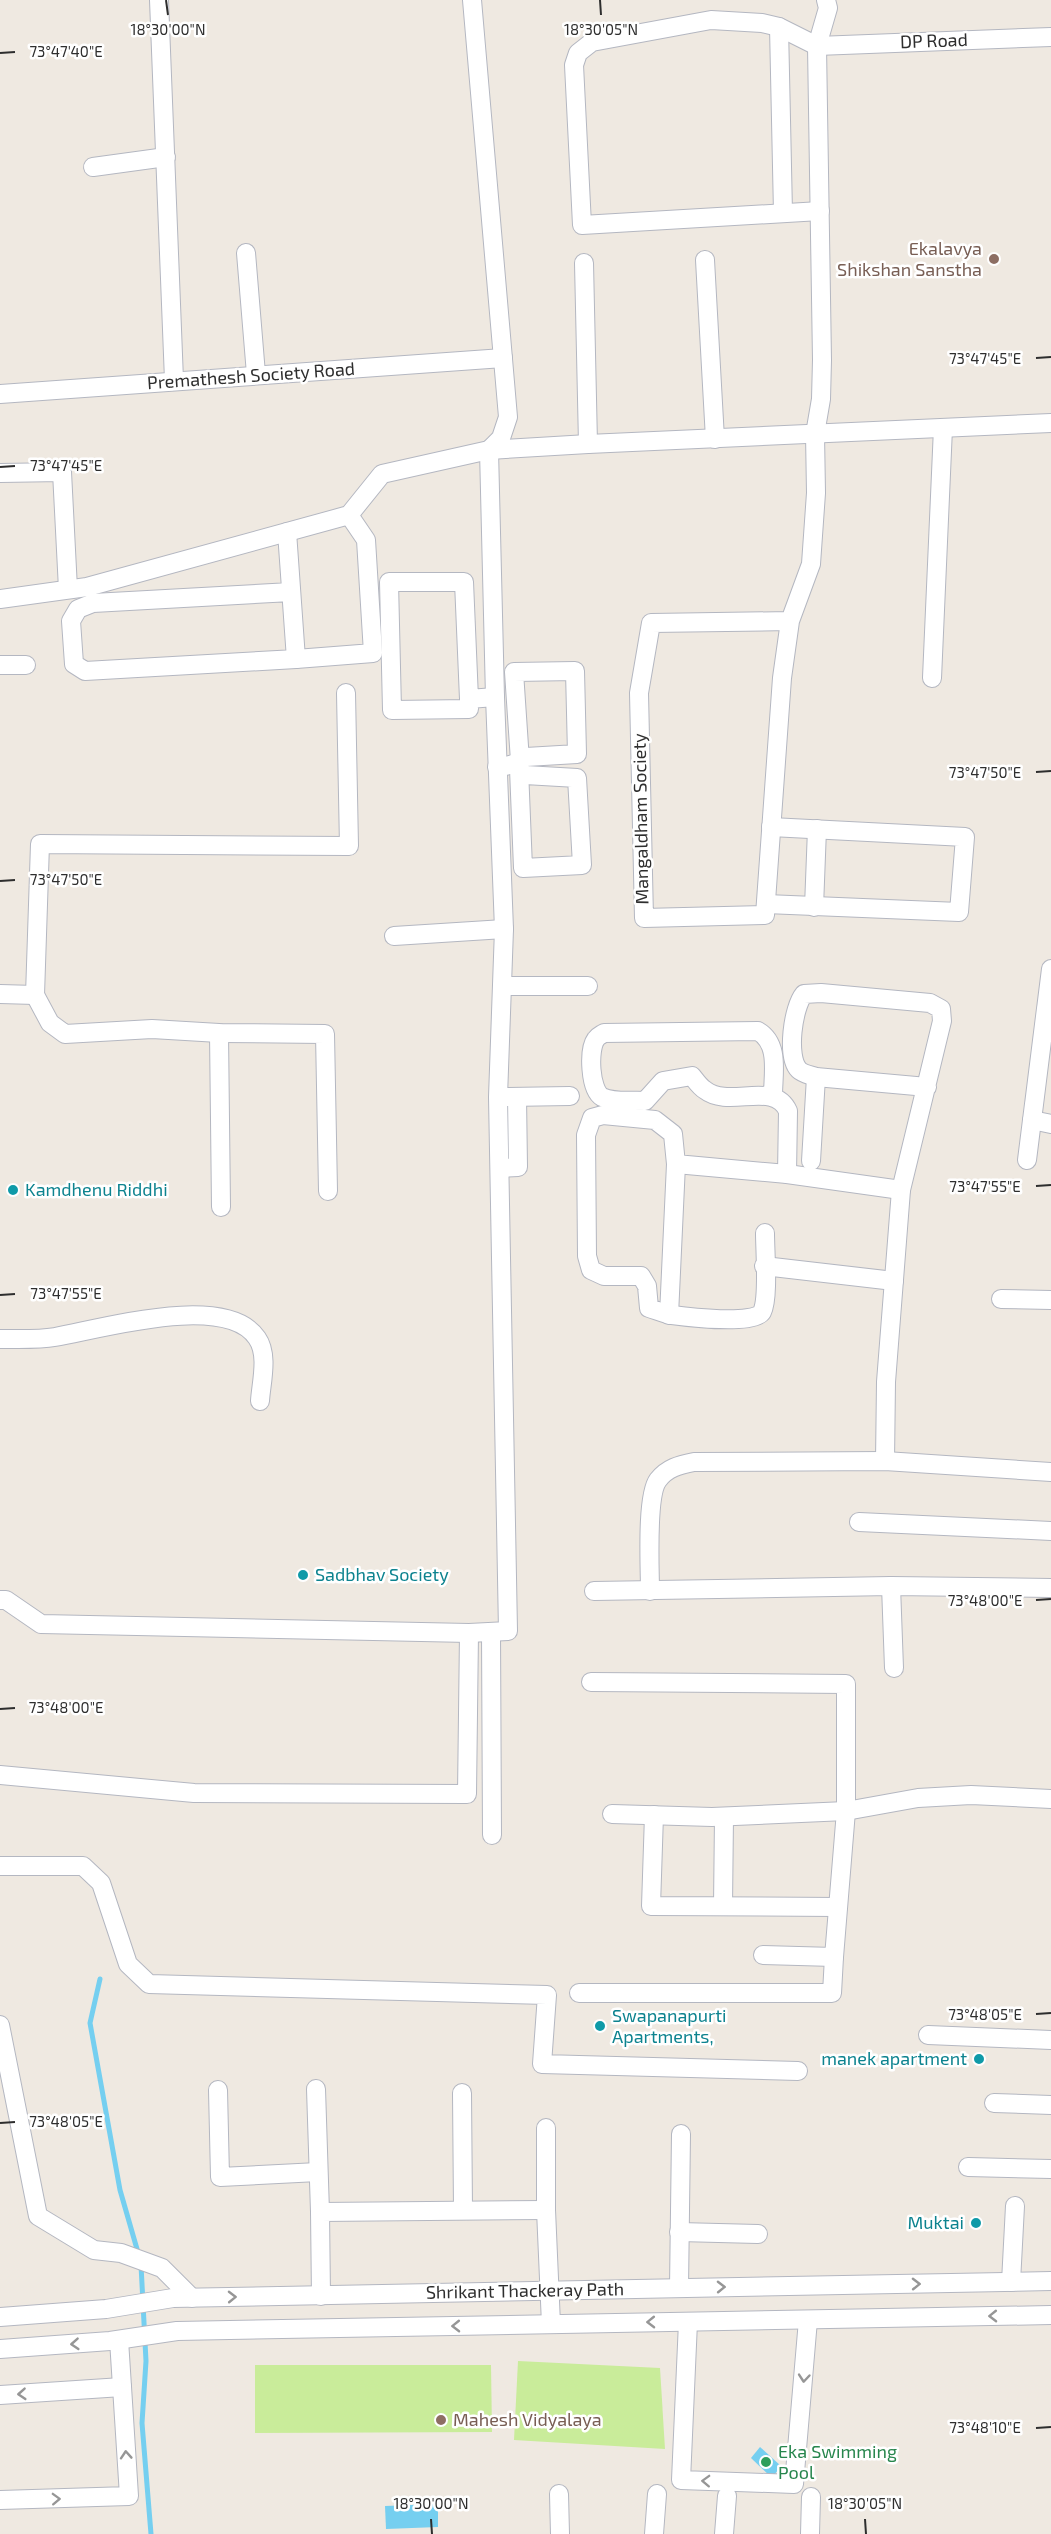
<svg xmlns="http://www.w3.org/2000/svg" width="1051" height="2534" viewBox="0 0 1051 2534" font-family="'Exo 2',sans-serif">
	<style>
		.pitch { fill: #c9ec9a }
		.water { fill: #75cff0 }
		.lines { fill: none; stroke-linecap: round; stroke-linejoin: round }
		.stream { stroke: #75cff0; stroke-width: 5 }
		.minor-casing { stroke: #b4b7c1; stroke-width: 20 }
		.minor { stroke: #fff; stroke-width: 18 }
		.oneway { stroke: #969696 }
		.ticks { fill: none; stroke: #2e2e2e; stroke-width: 2 }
		.education-dot { fill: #8d6e63; stroke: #fff; stroke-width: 2 }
		.culture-dot { fill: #0f9aa8; stroke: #fff; stroke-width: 2 }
		.leisure-dot { fill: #2e9e5b; stroke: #fff; stroke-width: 2 }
		.labels { text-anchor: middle; stroke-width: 5; stroke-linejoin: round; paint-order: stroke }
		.street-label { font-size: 18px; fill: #2e2e2e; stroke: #fff }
		.education-label { font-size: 18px; fill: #785e54; stroke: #fff; text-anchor: end }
		.culture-label { font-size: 18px; fill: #0d838f; stroke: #fff; text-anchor: start }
		.leisure-label { font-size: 18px; fill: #27864d; stroke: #fff; text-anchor: start }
		.ticks-label { font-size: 15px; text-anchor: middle; fill: #2e2e2e; stroke: #fff; stroke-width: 5; stroke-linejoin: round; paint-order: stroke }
	</style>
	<rect width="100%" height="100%" fill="#efe9e1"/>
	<g class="pitch">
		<polygon points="518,2361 660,2368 665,2449 514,2440"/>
		<polygon points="255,2365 491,2365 492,2432 255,2433"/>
	</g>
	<g class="water">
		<polygon points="760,2447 781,2466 772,2478 751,2458"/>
		<polygon points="438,2504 438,2527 386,2529 385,2506"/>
	</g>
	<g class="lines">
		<g class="stream">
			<polyline points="100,1979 90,2023 120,2190 139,2256"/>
			<polyline points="141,2265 146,2361 142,2423 151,2534"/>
		</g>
		<g class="minor-casing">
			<g id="minor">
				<polyline points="159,0 174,380"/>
				<polyline points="779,27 783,213"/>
				<polyline points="93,167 166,157"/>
				<polyline points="820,211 582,225 574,65 578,53 592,42 711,20 762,23 779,27 817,46 1051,37"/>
				<polyline points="246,253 256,374"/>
				<polyline points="705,260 715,439"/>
				<polyline points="584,263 588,444"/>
				<polyline points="0,394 503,358"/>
				<polyline points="0,473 62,472 68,589"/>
				<polyline points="287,532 296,659 85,671 74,664 71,621 78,609 93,603 291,592"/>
				<polyline points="0,599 87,587 349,515 382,474 489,450 588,444 1051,423"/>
				<polyline points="790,621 651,623 639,693 644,918 765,915 782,678 790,621 811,564 816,493 815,434 821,399 822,360 817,46 828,8 826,0"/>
				<polyline points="296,659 373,653 366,540 349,515"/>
				<polyline points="0,665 26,665"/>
				<polyline points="932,678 943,428"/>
				<polyline points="469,699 464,582 389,582 392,710 469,709 469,699 495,697"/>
				<polyline points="514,765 525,775 577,778 582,865 523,868 519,769"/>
				<path d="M497,767c12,-1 19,-3 29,-10l51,-3 -2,-83 -61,1 6,89"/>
				<polyline points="766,904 959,912 965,837 771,827"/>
				<polyline points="814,907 817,829"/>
				<polyline points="394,936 504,929"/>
				<polyline points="504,986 588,986"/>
				<polyline points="0,994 35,995 40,844 349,846 346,693"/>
				<polyline points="35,995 50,1023 65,1034 152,1029 219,1033 325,1034 328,1191"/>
				<polyline points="219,1033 221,1207"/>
				<path d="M773,1096c0,-23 7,-52 -15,-65l-154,2c-3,2 -6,3 -8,6 -8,11 -6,51 6,58 12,6 30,3 43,4l18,-20 29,-5c4,5 8,11 13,14 24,19 69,-10 83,21l-1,63"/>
				<polyline points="506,1097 570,1096"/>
				<polyline points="1032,1120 1051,1124"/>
				<polyline points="1027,1160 1051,969"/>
				<polyline points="811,1161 816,1077"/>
				<polyline points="500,1168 518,1167 517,1097"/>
				<path d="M765,1233c0,19 4,65 -3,79 -7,13 -75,5 -90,3 -8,-1 -16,-5 -23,-7l-2,-22 -6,-10h-37l-13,-6 -4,-14 -1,-121 6,-17 11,-3 52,5 18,14 3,30 111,10 114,16"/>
				<polyline points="764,1266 894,1281"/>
				<polyline points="1001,1299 1051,1300"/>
				<polyline points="669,1315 676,1164"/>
				<path d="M0,1339c18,0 38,1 55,-2 46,-8 171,-45 202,1 12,17 4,45 3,63"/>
				<path d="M885,1461l1,-79 15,-192 41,-169 -1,-12 -11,-6 -109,-10 -17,1c-11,13 -18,63 -5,76 4,4 12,5 17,7l111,10"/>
				<polyline points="859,1522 1051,1531"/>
				<polyline points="891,1586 894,1668"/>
				<polyline points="594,1591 891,1586 1051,1588"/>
				<path d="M650,1591c0,-22 -4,-95 8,-111 9,-12 21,-15 36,-18l191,-1 166,11"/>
				<polyline points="0,1600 6,1600 41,1624 469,1633 508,1631 498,1097 504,929 495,697 489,450 501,438 508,417 472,0"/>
				<polyline points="491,1632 492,1835"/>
				<polyline points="591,1682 846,1684 846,1811 834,1957 763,1955"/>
				<polyline points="0,1775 194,1793 467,1794 469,1633"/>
				<polyline points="612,1814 712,1817 846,1811 918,1798 971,1795 1051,1799"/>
				<polyline points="654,1815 651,1906 838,1907"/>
				<polyline points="0,1866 83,1866 101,1883 128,1964 149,1984 547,1995 542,2064 798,2071"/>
				<polyline points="723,1906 724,1817"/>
				<polyline points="579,1993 832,1993 834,1957"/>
				<polyline points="0,2025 38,2216 94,2250 121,2253 162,2268 192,2298"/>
				<polyline points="928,2035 1051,2040"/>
				<polyline points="316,2089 320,2212"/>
				<polyline points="218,2090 220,2177 318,2172"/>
				<polyline points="462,2093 463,2210"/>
				<polyline points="994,2103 1051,2105"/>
				<polyline points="546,2128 546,2210 551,2324"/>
				<polyline points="968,2167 1051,2169"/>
				<polyline points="679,2232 758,2234"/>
				<polyline points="1011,2282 1015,2206"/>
				<polyline points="679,2288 681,2134"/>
				<polyline points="321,2296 320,2212 546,2210"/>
				<polyline points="0,2317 106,2309 173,2298 1051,2281"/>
				<polyline points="688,2322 681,2480 794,2484 808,2320"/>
				<polyline points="0,2349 110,2341 177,2331 1051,2315"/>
				<polyline points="0,2395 122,2387"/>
				<polyline points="559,2494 560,2534"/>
				<polyline points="0,2500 129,2496 119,2340"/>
				<polyline points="654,2534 657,2494"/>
				<polyline points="724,2534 727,2496"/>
				<polyline points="810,2534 811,2497"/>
			</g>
		</g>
		<use href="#minor" class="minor"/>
	</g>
	<defs><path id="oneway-chevron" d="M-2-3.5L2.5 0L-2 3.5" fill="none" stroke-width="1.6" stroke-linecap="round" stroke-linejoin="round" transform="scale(1.5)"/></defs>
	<g class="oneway">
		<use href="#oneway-chevron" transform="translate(916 2284) rotate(-1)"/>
		<use href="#oneway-chevron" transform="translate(721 2287) rotate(-1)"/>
		<use href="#oneway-chevron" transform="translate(232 2297) rotate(-1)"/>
		<use href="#oneway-chevron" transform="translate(993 2316) rotate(179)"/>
		<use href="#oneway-chevron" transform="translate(651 2322) rotate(179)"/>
		<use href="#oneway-chevron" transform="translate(456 2326) rotate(179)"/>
		<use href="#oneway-chevron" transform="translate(75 2344) rotate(176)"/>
		<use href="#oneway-chevron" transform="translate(804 2378) rotate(95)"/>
		<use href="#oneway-chevron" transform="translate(22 2394) rotate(176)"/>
		<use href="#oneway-chevron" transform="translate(126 2455) rotate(-94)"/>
		<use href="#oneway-chevron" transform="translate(706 2481) rotate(-178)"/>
		<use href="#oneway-chevron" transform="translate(56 2499) rotate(-2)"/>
	</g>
	<path class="ticks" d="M166,0l2,15M600,0l1,15M0,53l15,-1M1036,358l15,-1M0,467l15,-1M1036,772l15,-1M0,881l15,-1M1036,1186l15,-1M0,1295l15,-1M1036,1600l15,-1M0,1709l15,-1M1036,2014l15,-1M0,2123l15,-1M1036,2428l15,-1M431,2519l1,15M865,2519l1,15"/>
	<g class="education-dot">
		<circle cx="994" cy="259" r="6"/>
		<circle cx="441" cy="2420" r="6"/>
	</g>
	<g class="culture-dot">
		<circle cx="13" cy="1190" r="6"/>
		<circle cx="303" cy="1575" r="6"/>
		<circle cx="600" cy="2026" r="6"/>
		<circle cx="979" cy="2059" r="6"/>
		<circle cx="976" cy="2223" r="6"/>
	</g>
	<circle class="leisure-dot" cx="766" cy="2462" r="6"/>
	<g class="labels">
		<g class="street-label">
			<text transform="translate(934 41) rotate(-2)" y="6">DP Road</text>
			<text transform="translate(251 376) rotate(-4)" y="6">Premathesh Society Road</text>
			<text transform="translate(641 819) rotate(-91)" y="6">Mangaldham Society</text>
			<text transform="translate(525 2291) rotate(-1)" y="6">Shrikant Thackeray Path</text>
		</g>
		<g class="education-label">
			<text x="982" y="255">Ekalavya<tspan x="982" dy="21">Shikshan Sanstha</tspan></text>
			<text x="453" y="2426" text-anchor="start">Mahesh Vidyalaya</text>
		</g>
		<g class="culture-label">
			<text x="25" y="1196">Kamdhenu Riddhi</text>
			<text x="315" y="1581">Sadbhav Society</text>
			<text x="612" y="2022">Swapanapurti<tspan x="612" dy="21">Apartments,</tspan></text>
			<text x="967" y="2065" text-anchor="end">manek apartment</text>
			<text x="964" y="2229" text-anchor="end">Muktai</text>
		</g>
		<g class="leisure-label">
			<text x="778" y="2458">Eka Swimming<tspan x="778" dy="21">Pool</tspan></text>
		</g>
	</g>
	<g class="ticks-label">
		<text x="168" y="35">18°30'00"N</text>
		<text x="601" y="35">18°30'05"N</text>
		<text x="66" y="57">73°47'40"E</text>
		<text x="985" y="364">73°47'45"E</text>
		<text x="66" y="471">73°47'45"E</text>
		<text x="985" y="778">73°47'50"E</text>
		<text x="66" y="885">73°47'50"E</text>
		<text x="985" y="1192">73°47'55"E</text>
		<text x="66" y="1299">73°47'55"E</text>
		<text x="985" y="1606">73°48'00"E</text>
		<text x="66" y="1713">73°48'00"E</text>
		<text x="985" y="2020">73°48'05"E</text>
		<text x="66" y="2127">73°48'05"E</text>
		<text x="985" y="2433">73°48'10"E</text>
		<text x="431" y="2509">18°30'00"N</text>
		<text x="865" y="2509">18°30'05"N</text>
	</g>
</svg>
